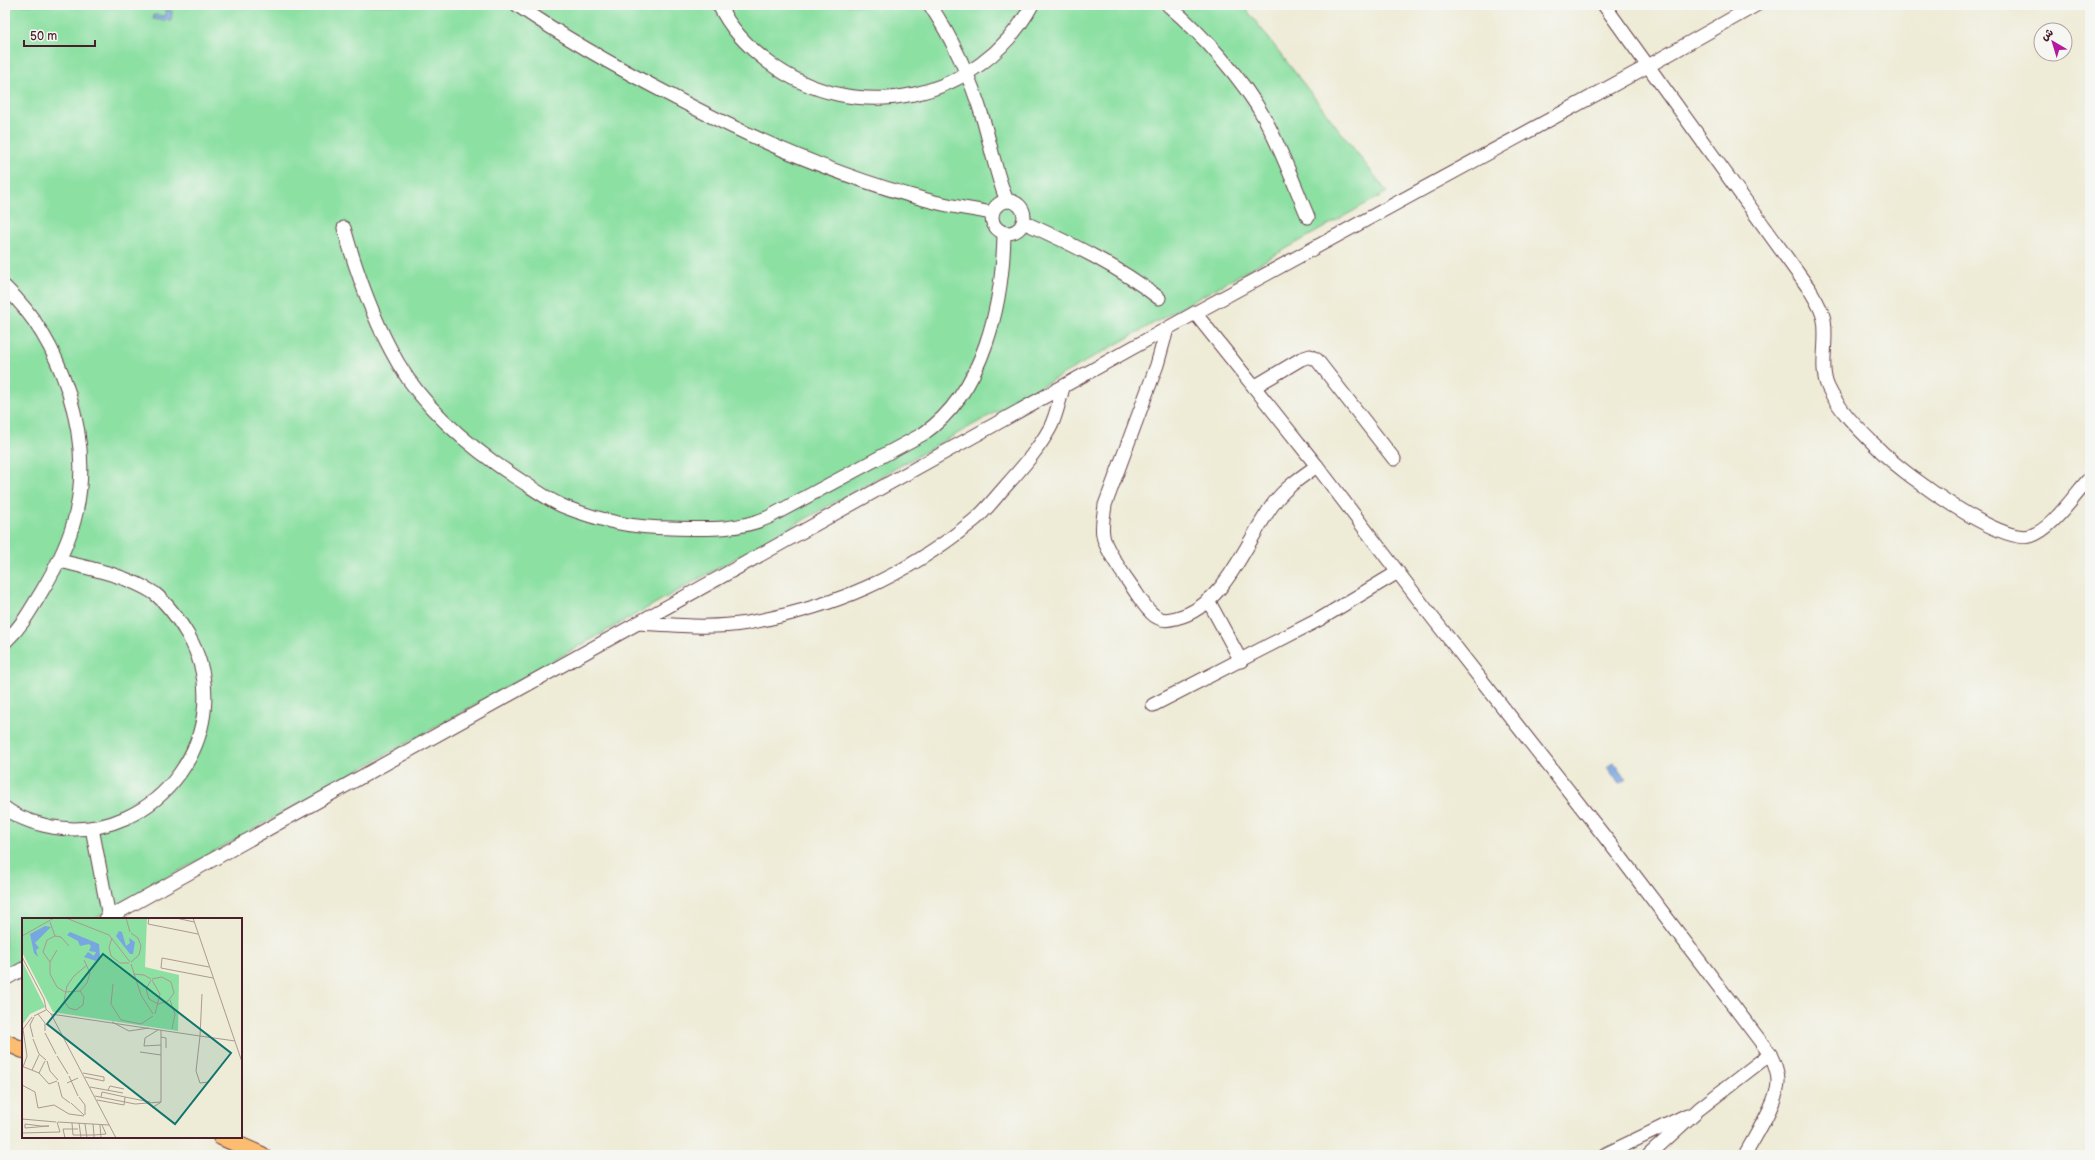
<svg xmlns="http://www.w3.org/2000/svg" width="2095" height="1160" viewBox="0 0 2095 1160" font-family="'Balsamiq Sans','Playpen Sans Arabic',sans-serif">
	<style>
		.green { fill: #8be0a2; stroke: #6a8066 }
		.water { fill: #78a6e1; stroke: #616286 }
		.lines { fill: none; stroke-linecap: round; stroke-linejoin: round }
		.minor-casing { stroke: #633e45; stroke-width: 15 }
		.major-casing { stroke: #633e45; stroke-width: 18 }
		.minor { stroke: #fff; stroke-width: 13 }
		.major { stroke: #fcbd6f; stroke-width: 16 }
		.inset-road { fill: none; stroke: #ac9992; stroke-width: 1 }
		.view { fill: #0f766e; fill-opacity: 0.15; stroke: #0f766e; stroke-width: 2 }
		.inset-edge { fill: none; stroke: #4a1f2b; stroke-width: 2 }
	</style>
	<rect width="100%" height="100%" fill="#f6f6f2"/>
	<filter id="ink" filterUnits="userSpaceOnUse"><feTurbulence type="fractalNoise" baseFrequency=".025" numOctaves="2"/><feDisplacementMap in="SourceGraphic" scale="8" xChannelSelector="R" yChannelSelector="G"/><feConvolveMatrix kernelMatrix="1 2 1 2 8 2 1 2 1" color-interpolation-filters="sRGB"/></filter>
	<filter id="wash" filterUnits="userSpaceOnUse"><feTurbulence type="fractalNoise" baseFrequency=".012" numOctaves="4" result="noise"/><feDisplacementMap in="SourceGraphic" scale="16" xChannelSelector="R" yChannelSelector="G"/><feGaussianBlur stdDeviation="0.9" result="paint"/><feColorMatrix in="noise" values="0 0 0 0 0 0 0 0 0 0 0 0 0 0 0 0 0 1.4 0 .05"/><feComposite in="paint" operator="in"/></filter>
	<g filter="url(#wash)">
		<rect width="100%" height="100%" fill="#eeebd6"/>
		<polygon class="green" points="5,5 1243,5 1387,192 94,919 23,919 23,959 5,969"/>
		<g class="water">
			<polygon points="166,10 172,11 171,21 153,19 154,15 166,16"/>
			<polygon points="1614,762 1626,779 1619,784 1607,767"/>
		</g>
	</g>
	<g filter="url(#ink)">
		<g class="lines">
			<g class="minor-casing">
				<g id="minor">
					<path d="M517,5c48,33 99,62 151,89 82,44 168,82 259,106 21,6 44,9 65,13"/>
					<path d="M719,5c11,23 29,42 49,57 87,66 212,39 264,-57"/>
					<path d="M930,5c23,35 41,74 53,114 8,27 13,56 24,82"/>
					<path d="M1168,5c36,31 74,73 97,114 17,32 29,65 43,98"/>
					<polyline points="1604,5 1648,66 1756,5"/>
					<circle cx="1008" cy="217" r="16"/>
					<path d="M1023,222c47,21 95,44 136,76"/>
					<path d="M344,228c13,46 29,92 54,135 29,50 79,90 128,121 12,8 26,18 39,23 36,14 68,21 106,21 35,1 66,3 98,-11l154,-83c61,-42 80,-131 81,-201"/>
					<path d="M5,287c57,54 88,149 71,226 -6,28 -19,53 -34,78 -12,20 -20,35 -37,51"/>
					<path d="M1195,313l122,153 115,151 187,238 151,199c4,9 8,17 8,27 1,18 -24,57 -33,74"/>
					<path d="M1167,329l-10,36 -52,140c-1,10 -4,21 -2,30 1,12 22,42 30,53 6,9 13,22 22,28 7,5 13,4 21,2 50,-12 70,-78 98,-115 11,-15 27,-26 43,-37"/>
					<polyline points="1254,387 1301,359 1310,356 1317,360 1394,459"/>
					<polyline points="1208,600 1241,661"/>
					<path d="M638,623c36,2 73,6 109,0 88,-16 156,-45 226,-102 12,-9 21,-22 31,-33 17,-19 34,-38 46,-60 6,-11 9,-27 13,-40"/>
					<polyline points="1153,705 1320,619 1398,572"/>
					<path d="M5,808c13,10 32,16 47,19 106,18 190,-98 136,-192 -9,-15 -20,-31 -34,-42 -28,-18 -62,-24 -94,-32"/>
					<polyline points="92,828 109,917"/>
					<path d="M106,919l1089,-606 453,-247 162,224c6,10 12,19 14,30 4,22 -5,47 4,67 12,26 36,47 56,67 23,22 116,90 146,82 21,-5 45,-42 60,-58"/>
					<polyline points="5,979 23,969"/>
					<polyline points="1604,1155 1687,1115"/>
					<polyline points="1649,1155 1699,1109 1770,1054"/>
				</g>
			</g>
			<g class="major-casing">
				<g id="major">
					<polyline points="5,1042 23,1050"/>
					<polyline points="221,1137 262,1155"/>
				</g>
			</g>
			<use href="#minor" class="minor"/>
			<use href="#major" class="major"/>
		</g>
	</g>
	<g transform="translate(22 918)">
		<rect width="220" height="220" fill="#eeebd6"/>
		<path d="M0,0h125l-2,49 34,8 -1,56 -125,-19 -31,-60zM0,43l23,46 -15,7 -8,11z" fill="#8be0a2"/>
		<path d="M23,8l6,1 -16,16 4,5 -3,2 2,7 -4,-4 -4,-19zM97,13l3,1 4,14 4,-3 -1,-5 6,4 -2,12h-3l-14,-18zM48,14l29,12 1,13 -4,4 -12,-4 4,-5 6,4 2,-4 -7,-1 2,-5 -2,-2 -9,2 -2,-5 -11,-6z" fill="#78a6e1"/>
		<path class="inset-road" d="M44,0l43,17 21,27M104,0l4,14M127,0l-1,6 50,10M154,0l18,4M171,0l49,144M28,4l5,14M109,15l7,5 3,8 -2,9 -8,7M0,18l32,-18M90,20l-3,9 2,9 9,7h9M35,32l-7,12v12l7,13 8,5 15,-1 7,-8 3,-10 -6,-13M0,39l22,42 2,10 5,5 65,124M28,44l-7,-10 4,-12 8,-4 6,1 8,9M109,46l10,31 12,19M187,49l-47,-9 -1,10 52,10M111,56l11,1 7,4M129,62l-5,9 3,10 9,5 10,-3 6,-8 -3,-11 -9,-5 -10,2M130,62l8,14 -5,20M91,66l-2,20 10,16 20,4 12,-8M58,73l4,6 -1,8 -7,5 -7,-2 -5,-7 3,-15 7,-10 13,-11M180,76l-2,42 35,5M148,82l5,14 -3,15M16,96l7,9v8M29,96l149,22 -4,35 4,12 9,-1M12,98l12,-6M90,104l17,9 20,-3M136,112l-13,8 -1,8 17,-1M23,115l11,21M11,119l-3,-12 4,-8M139,119l5,1v10M11,121l6,15 7,6M118,134l21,3M35,138l11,18M25,143l3,10 8,9M2,149l15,6 10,11 8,-3M0,152l5,-14 -4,-27 9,-12M10,152l7,-15M17,155l6,-12M61,155l21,4v4l-19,-4M47,158l9,20M36,164l4,15 8,6M45,165l11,-5M0,167l13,7 3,16 16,-3 15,9 15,2M68,169l33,6M86,172l2,-4 14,3M73,178l40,8 26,-2M57,179l6,8v10M103,179l25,5M75,182l27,5 1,-8 -23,-5 -1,5M49,185l13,12M130,190l9,-6v-72M0,201l34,3M36,204l51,3M50,205l1,12M57,205l2,15M3,206l16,2h8l-24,2zM63,206l2,14M78,207l1,13M0,215l38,-1 -3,-10M51,217h21l-1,-11M10,220h26M43,220l-2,-9h15M72,220v-3l12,-1 -4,-9"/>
		<path class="view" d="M81,36l128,99 -56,71 -128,-100z"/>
		<rect width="220" height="220" class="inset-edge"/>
	</g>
	<rect width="2095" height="1160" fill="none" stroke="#f6f6f2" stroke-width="20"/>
	<g transform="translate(2053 42) rotate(322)"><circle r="19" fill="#f6f6f2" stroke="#b1a0a2"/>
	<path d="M0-3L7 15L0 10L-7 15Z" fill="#b5179e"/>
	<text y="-6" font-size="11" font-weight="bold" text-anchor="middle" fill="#4a1f2b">ش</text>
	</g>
	<path d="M24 40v6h71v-6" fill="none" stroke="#4a1f2b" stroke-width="2"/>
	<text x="30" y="40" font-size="12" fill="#4a1f2b" stroke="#f6f6f2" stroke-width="3" paint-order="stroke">50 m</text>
</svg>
